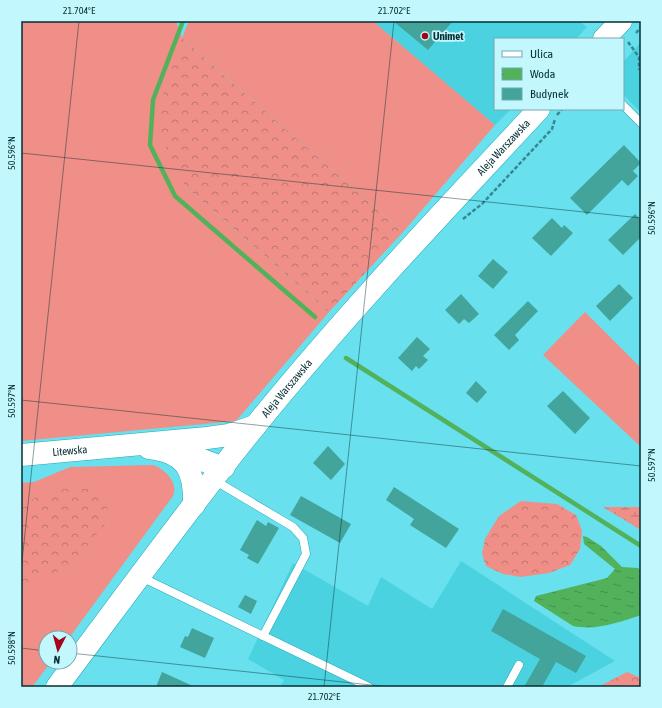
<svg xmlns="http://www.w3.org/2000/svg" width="662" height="708" viewBox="0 0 662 708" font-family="'Asap Condensed',sans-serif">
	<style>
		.built { fill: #4bd2e1 }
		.grass { fill: #ef8f87 }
		.forest { fill: url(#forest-crowns) }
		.wetland { fill: url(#wetland-marsh) }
		.water { fill: url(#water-ripples) }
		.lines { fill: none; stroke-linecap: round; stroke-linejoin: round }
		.stream { stroke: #52b25b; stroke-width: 4.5 }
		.building { fill: #42a49a }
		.lane-casing { stroke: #23a9b6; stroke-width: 9 }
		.secondary-casing { stroke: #23a9b6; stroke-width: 23 }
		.path { stroke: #378790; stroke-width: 2.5; stroke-dasharray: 4 2; stroke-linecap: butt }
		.lane { stroke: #fff; stroke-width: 8 }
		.secondary { stroke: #fff; stroke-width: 22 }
		.ticks { fill: none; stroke: #062e33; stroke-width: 1; stroke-opacity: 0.45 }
		.poi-dot { fill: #a20518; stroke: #c3f7fe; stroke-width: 1.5 }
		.labels { text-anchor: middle; stroke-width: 3.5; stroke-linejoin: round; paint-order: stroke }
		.poi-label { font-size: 11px; font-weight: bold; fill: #062e33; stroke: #c3f7fe; text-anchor: start }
		.street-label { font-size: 11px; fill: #062e33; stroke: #c3f7fe }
		.neatline { fill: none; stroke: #062e33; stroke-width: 1.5 }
		.ticks-label { font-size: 10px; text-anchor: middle; fill: #062e33 }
	</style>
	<defs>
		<pattern id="forest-crowns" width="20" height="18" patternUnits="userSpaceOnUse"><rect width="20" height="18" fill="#ef8f87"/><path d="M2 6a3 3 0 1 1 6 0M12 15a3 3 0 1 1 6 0" fill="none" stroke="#c0756f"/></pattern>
		<pattern id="wetland-marsh" width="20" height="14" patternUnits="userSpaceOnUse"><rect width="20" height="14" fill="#ef8f87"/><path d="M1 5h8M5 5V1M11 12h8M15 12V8" fill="none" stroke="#c0756f"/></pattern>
		<pattern id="water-ripples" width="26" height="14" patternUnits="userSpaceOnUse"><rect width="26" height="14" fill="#52b25b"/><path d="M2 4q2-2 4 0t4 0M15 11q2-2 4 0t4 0" fill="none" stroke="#42914c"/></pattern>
	</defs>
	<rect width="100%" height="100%" fill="#69e0ed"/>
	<g class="built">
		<polygon points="373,21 579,21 587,27 576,39 495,39 495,109 511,109 495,125"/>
		<polygon points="641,42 641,113 623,94 623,62"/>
		<polygon points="461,561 615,661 567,687 280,687 284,680 248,659 293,563 368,606 381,577 432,609"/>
	</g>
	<g class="grass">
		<polygon points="21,21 176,21 182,38 189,21 373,21 495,125 403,232 182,38 185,186 329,312 236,421 21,441"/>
		<polygon points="585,312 641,368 641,447 543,355"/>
		<path d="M153,465c12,4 26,18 20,31l-104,142h-23v24h5l-19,25h-11v-204l13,-1 36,-15z"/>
	</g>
	<g class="forest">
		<polygon points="182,38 403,232 329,312 185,186 162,139 159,107"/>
		<polygon points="71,487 101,491 107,502 108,521 70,566 28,586 21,586 21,508 36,497"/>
		<polygon points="521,501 557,504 576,515 582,531 580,549 570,565 549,573 521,577 503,574 486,566 482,554 485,539 499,516"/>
		<polygon points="627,672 641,678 641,687 598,687"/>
	</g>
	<polygon class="wetland" points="603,507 641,507 641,530"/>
	<path class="water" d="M583,536l4,1 14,9 21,21 16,1 3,3v44c-21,7 -46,16 -68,11l-39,-25 2,-5 71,-18 8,-9 -31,-25z"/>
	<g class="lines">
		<g class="stream">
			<polyline points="183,21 153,100 150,145 175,196 315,317"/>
			<polyline points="346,358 641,546"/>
		</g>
	</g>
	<g class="building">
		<polygon points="393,21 453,21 428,50"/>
		<polygon points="624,145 641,163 633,171 638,176 628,186 622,180 587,215 570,198"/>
		<polygon points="635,214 641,220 641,237 623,255 608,240"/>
		<polygon points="552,218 562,228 564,225 573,233 551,256 532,238"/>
		<polygon points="493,259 508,272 493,289 478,276"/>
		<polygon points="619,284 633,298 610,321 596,306"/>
		<polygon points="461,294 479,314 469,323 464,319 459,324 445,310"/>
		<polygon points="528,301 538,311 515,335 519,340 509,350 494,335"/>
		<polygon points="417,337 430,349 423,356 428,360 419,369 416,366 412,371 398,358"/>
		<polygon points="476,381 487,392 477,403 466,393"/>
		<polygon points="563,391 590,418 575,434 547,406"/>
		<polygon points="328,446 345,464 331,480 313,463"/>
		<polygon points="394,487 459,529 446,548 410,525 414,519 386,500"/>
		<polygon points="301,496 351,524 340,543 290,515"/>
		<polygon points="257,520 266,526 268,522 279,528 258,564 247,558 249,555 240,550"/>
		<polygon points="245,595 257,601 251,614 238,607"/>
		<polygon points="503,609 586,656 576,673 556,662 542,687 524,687 540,659 491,631"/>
		<polygon points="192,628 214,638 205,658 180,647 185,636 188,637"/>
		<polygon points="162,672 195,687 156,687"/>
	</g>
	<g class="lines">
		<g class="lane-casing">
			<g id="lane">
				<polyline points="623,105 641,123"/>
				<polyline points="214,480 293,527 303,538 306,554 263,636"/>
				<polyline points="141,577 369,687"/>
				<polyline points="507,687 519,665"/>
			</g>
		</g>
		<g class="secondary-casing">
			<g id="secondary">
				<polyline points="604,39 621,21"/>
				<path d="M149,448c37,4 46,22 45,57"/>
				<path d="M172,452c21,0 33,12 52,15"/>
				<path id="s1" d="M21,455l186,-17 22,-3 26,-9"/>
				<path id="s2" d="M57,687c66,-88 130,-177 199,-262 89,-110 187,-213 283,-316"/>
			</g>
		</g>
		<g class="path">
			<polyline points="636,33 641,27"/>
			<polyline points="628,42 639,57 639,70"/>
			<polyline points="557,115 562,109"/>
			<polyline points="463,219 482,204 552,129 555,119"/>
		</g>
		<use href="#lane" class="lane"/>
		<use href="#secondary" class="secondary"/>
	</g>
	<path class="ticks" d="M21,153l620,65M21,400l620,66M21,571l58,-550M21,648l25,3M70,653l320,34M324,687l70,-666M640,687l1,-13"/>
	<circle class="poi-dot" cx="425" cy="36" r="4"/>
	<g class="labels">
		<g class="poi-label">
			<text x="433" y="40">Unimet</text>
		</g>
		<g class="street-label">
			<text dy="4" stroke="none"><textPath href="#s2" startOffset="701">Aleja Warszawska</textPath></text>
			<text dy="4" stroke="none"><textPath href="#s2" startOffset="377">Aleja Warszawska</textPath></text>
			<text dy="4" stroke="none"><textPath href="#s1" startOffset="49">Litewska</textPath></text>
		</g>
	</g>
	<rect width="662" height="708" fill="none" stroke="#c3f7fe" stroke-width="44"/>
	<rect x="494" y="38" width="130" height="72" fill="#c3f7fe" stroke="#77a7ad"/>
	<rect x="502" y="51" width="20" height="6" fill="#ffffff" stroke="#77a7ad"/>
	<text x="530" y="58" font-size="12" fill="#062e33">Ulica</text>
	<rect x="502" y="68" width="20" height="12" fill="url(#water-ripples)" stroke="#77a7ad"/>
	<text x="530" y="78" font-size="12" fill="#062e33">Woda</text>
	<rect x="502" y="88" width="20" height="12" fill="#42a49a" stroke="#77a7ad"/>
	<text x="530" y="98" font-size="12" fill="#062e33">Budynek</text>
	<g transform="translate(58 650) rotate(186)"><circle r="19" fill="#c3f7fe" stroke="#77a7ad"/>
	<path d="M0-3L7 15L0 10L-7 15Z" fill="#a20518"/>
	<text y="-6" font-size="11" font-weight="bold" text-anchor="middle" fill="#062e33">N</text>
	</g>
	<rect x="22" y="22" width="618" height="664" class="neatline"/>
	<g class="ticks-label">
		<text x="79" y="14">21.704°E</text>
		<text x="394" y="14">21.702°E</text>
		<text transform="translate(11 153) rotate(-90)" y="4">50.596°N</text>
		<text transform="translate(651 218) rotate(-90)" y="4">50.596°N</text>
		<text transform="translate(11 401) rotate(-90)" y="4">50.597°N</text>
		<text transform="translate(651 465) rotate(-90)" y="4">50.597°N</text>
		<text transform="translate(11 648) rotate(-90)" y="4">50.598°N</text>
		<text x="324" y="700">21.702°E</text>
	</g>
</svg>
